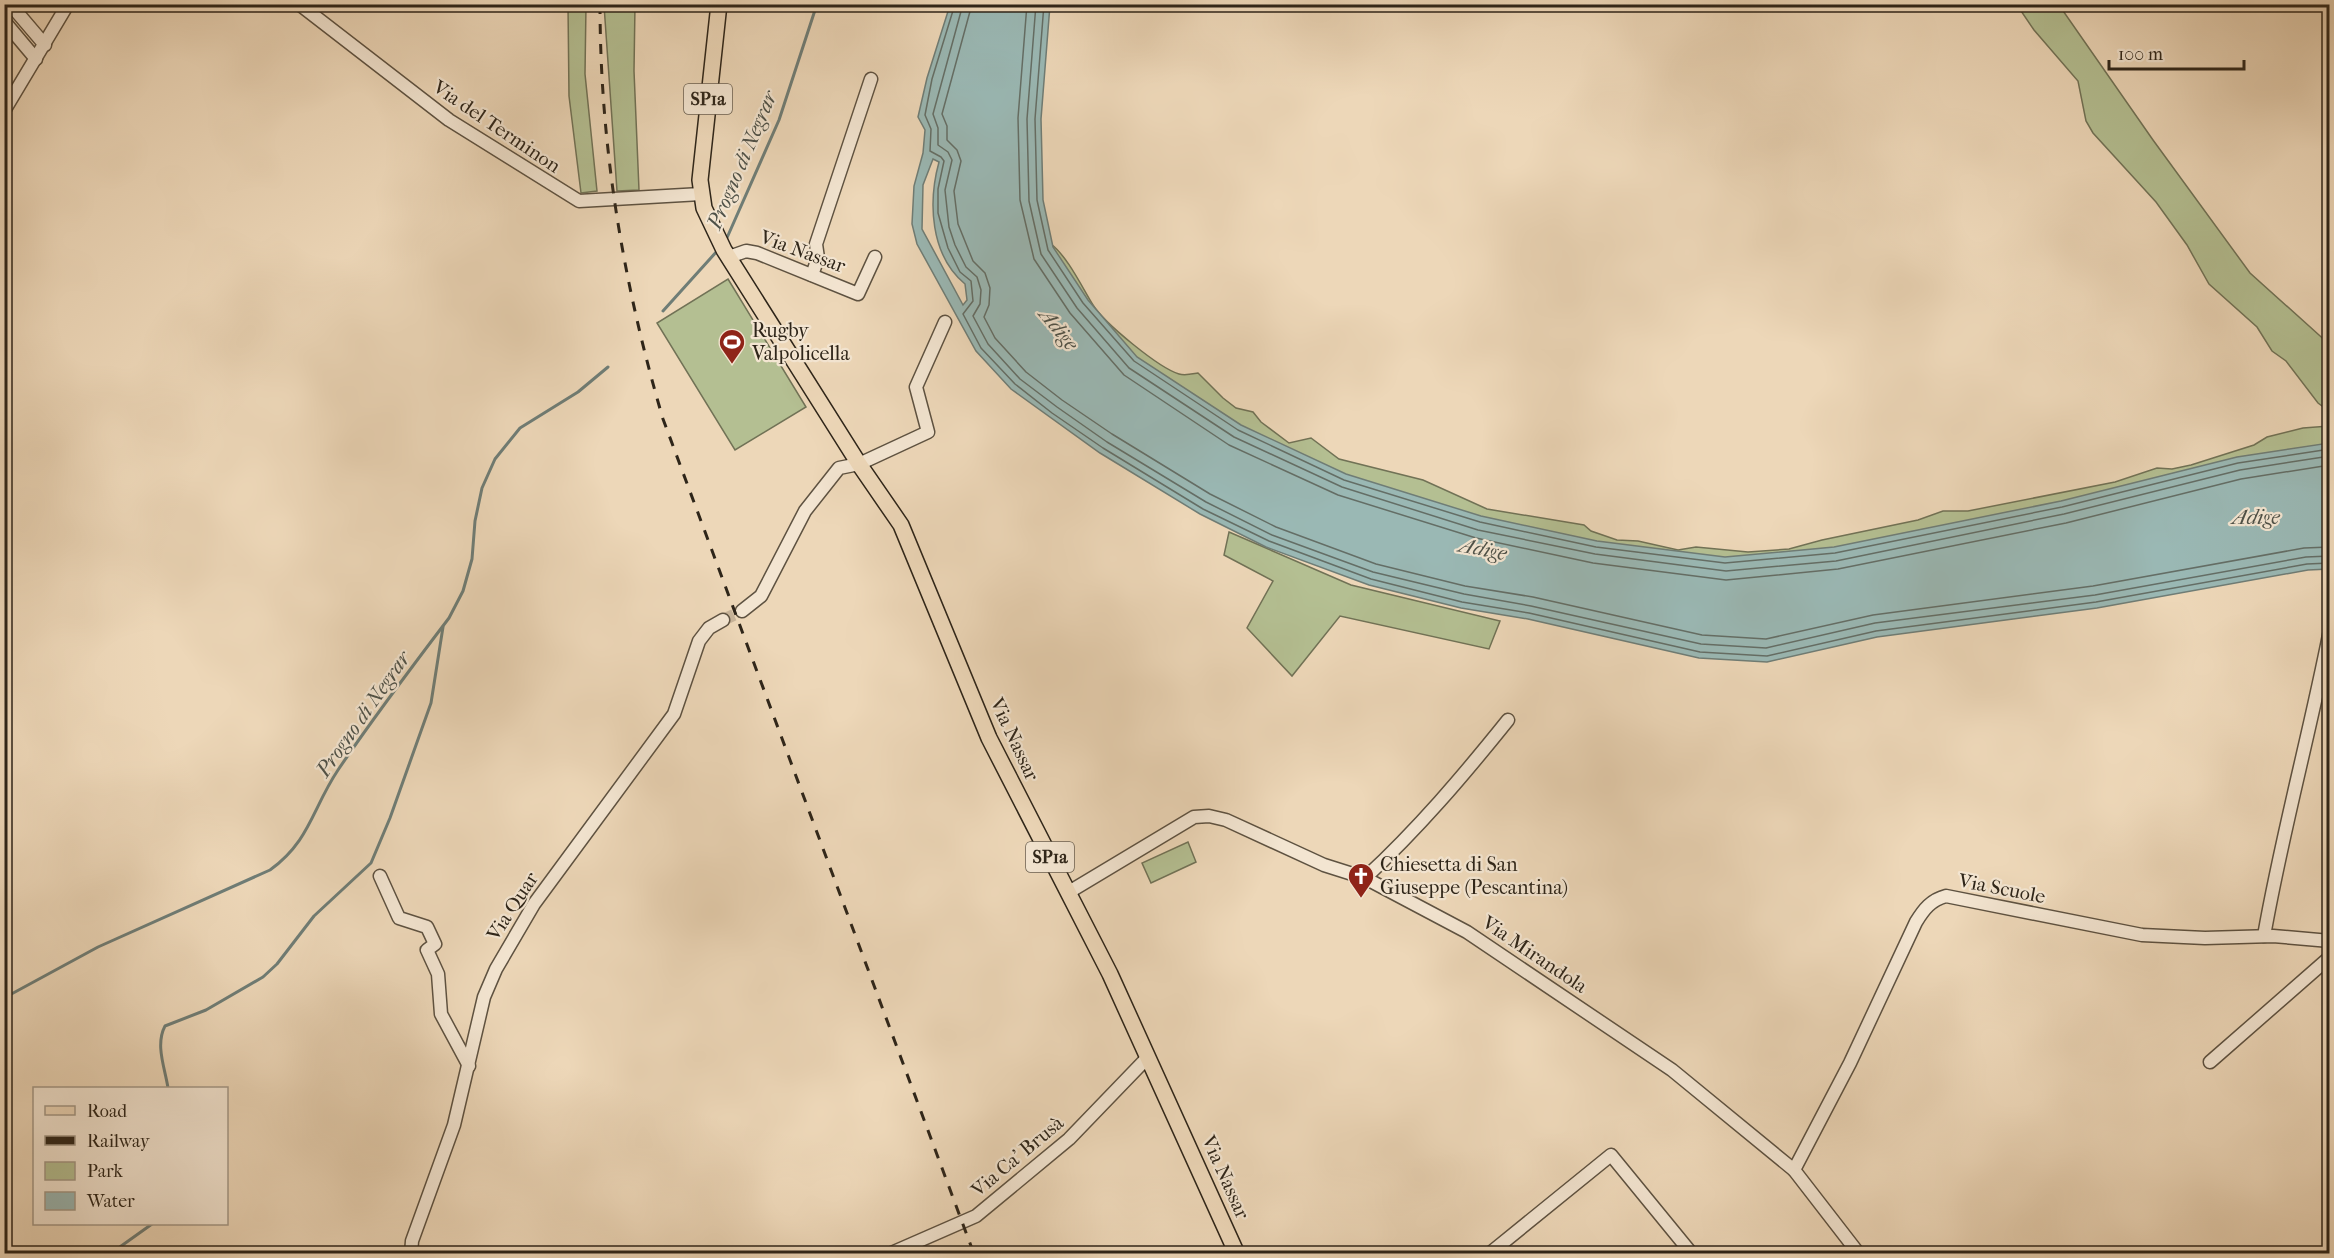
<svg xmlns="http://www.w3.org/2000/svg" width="2334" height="1258" viewBox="0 0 2334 1258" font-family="'IM FELL French Canon',serif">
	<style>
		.green { fill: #b4bf92; stroke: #717256; stroke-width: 1.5 }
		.water { fill: #9ab8b4; stroke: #6f7d76; stroke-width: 1.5; fill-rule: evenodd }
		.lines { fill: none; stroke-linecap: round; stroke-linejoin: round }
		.shore { stroke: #646e66; stroke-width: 1.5 }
		.stream { stroke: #6f7d76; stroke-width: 3 }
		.minor-tunnel { stroke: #c7b398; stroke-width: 12; stroke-dasharray: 12 6; stroke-linecap: butt }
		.minor-casing { stroke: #5e5241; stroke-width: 15 }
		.major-casing { stroke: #2e2519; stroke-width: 18 }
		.minor { stroke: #f3e5d1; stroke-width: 12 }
		.major { stroke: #edd7b8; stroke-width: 15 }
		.rail { stroke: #2e2519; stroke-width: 3; stroke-dasharray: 10 10; stroke-linecap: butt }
		.labels { text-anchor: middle; stroke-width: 4.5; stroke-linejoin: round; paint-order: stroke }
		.shield { fill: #f3e5d1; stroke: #695f50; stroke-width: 1.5 }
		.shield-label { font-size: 18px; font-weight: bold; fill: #2e2519 }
		.street-label { font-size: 20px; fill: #2e2519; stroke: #f3e5d1 }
		.poi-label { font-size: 20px; fill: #2e2519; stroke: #f3e5d1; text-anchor: start }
		.water-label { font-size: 21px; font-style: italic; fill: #4e5148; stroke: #f3e5d1 }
	</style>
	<rect width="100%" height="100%" fill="#edd7b8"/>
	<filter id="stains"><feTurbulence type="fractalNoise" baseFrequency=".00333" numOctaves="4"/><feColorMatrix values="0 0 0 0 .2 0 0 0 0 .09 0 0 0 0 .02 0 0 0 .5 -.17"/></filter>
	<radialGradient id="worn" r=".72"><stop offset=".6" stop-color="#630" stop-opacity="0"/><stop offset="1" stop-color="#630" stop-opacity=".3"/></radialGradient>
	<g class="green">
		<polygon points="568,5 586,5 585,74 597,191 581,193 569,96"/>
		<polygon points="604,5 635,5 634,71 639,190 617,191"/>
		<polygon points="2017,5 2059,5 2153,140 2250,273 2329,344 2329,411 2318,403 2286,361 2272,351 2257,327 2209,284 2187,245 2156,202 2093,133 2086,121 2078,81 2034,30"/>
		<path d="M1051,244c16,12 31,43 42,61 11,18 66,63 86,69 6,2 13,0 19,-1l25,25 13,10 17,4 8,10 28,21 22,-5 28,21 84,21 64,29 97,16 7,6 26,9 21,1 40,9 18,-3 52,5 41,-3 33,-9 96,-20 25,-9h25l147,-29 42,-14 15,1 19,-4 63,-20 13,-8 36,-9 26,-2v37l-452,78c-18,-1 -37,6 -50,18l-211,-1 -355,-107 -180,-135z"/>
		<polygon points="728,279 806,407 735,450 657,323"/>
		<polygon points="1229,532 1351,585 1500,621 1489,649 1340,616 1292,676 1247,628 1273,581 1224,555"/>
		<polygon points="1188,842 1196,862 1151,883 1142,863"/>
	</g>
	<path class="water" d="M950,5h100l-9,114 2,81 10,47 35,53 49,57 104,68 105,49 135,42 116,25 128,16 109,-10 227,-46 176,-44 92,-14v126l-21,1 -211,38 -220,29 -110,25 -68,-4 -171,-39 -67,-11 -92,-23 -103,-38 -66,-33 -100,-61 -89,-64 -35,-38 -59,-107 -5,-20 2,-38 9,-33 2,-23 -7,-13 9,-39zM933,159l6,3c-11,40 -9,93 26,122l2,16 -4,5 -41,-76 1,-44z"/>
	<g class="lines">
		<g class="shore">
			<polyline points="955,4 932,79 925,115 931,129 930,151 941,157 944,161 938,189 938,213 948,248 960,272 971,281 973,301 963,314 981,348 1015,384 1052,413 1103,448 1203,509 1269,541 1371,579 1462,602 1529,613 1700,652 1767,656 1876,631 2096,602 2307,564 2330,563"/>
			<polyline points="963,4 933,114 938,128 938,145 948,152 952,160 945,190 949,227 955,245 966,267 977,277 981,290 980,304 973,316 988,344 1020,379 1057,407 1107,442 1206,502 1272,535 1373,572 1464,594 1531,606 1701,644 1766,648 1875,623 2095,595 2306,557 2330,556"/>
			<polyline points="972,4 942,114 947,126 947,140 957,150 961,161 954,191 958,224 973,261 985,273 990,288 989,305 984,317 995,338 1026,372 1062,400 1112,434 1210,494 1276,527 1376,564 1465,586 1533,597 1702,635 1766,639 1873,615 2093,586 2304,548 2330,547"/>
			<polyline points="1027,4 1018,118 1020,200 1034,259 1070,313 1124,375 1229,445 1338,495 1476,538 1593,563 1726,580 1838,569 2066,523 2241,479 2330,465"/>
			<polyline points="1036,4 1027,119 1029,201 1041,254 1077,308 1129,368 1234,437 1342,487 1478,530 1595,554 1726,571 1836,561 2064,514 2240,470 2330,456"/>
			<polyline points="1044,4 1035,119 1037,200 1048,250 1083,303 1134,361 1238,430 1344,480 1480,522 1596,547 1725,563 1835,553 2062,507 2238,463 2330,449"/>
		</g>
		<g class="stream">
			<polyline points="726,240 779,120 817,4"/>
			<polyline points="663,311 718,250"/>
			<path d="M4,998l94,-51 172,-77c40,-29 42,-61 68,-100 35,-52 73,-102 111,-152l14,-27 9,-32 3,-38 7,-33 13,-29 25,-31 58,-36 30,-25"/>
			<path d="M168,1088c-3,-20 -13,-43 -3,-62l41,-16 57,-33 14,-13 37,-48 57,-53 19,-45 41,-115 12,-76"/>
			<polyline points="110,1254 152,1224"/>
		</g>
		<polyline class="minor-tunnel" points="723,620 742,611"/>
		<g class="minor-casing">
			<g id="minor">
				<polyline points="10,4 45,45"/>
				<polyline points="299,4 449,120 579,201 701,194"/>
				<polyline points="4,21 36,59"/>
				<polyline points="4,111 68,4"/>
				<polyline points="729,257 746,251 757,253 858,294 875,257"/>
				<polyline points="812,275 818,258 816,244 871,79"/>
				<polyline points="742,611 761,596 805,511 839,468 859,464 928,432 916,387 945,322"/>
				<polyline points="380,876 399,918 427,927 435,944 427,950 438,974 441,1014 469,1066"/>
				<path d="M1365,878c53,-49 98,-102 143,-158"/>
				<polyline points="1069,892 1194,817 1209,816 1226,820 1324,865 1365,878 1467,932 1672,1070 1794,1170 1859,1254"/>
				<path d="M2264,936c18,-103 46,-203 66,-306"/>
				<polyline points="2210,1062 2330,957"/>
				<path d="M1794,1170l56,-107 66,-141c8,-13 15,-22 30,-26l196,39 63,3 68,-2 57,5"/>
				<polyline points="411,1254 412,1241 454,1125 484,997 496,969 534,904 674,714 699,641 709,628 723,620"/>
				<polyline points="889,1254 976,1216 1069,1139 1148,1057"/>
				<polyline points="1489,1254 1611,1155 1692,1254"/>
			</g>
		</g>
		<g class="major-casing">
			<polyline id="major" points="719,4 700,180 704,208 724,250 859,464 901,525 989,738 1110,974 1237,1254"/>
		</g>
		<use href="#minor" class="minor"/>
		<use href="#major" class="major"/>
		<path class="rail" d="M600,4c0,142 23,279 63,415l311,835"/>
	</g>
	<defs>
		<g id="stadium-pin" transform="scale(1.35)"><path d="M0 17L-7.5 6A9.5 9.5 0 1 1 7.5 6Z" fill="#8f2418" stroke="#f3e5d1"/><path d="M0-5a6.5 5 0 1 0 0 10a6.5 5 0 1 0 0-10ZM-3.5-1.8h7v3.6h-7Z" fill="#fff"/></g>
		<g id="church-pin" transform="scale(1.35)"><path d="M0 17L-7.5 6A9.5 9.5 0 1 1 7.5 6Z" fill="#8f2418" stroke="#f3e5d1"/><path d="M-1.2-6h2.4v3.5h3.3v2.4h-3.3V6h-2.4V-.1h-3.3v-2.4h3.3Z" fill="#fff"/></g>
	</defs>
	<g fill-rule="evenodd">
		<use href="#stadium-pin" x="732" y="342"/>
		<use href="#church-pin" x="1361" y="876"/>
	</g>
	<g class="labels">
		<g class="shield">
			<rect x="684" y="84" width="48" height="30" rx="4.5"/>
			<rect x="1026" y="842" width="48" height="30" rx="4.5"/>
		</g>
		<g class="shield-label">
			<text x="708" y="105">SP1a</text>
			<text x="1050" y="863">SP1a</text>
		</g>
		<g class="street-label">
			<text transform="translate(497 126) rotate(34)" y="7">Via del Terminon</text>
			<text transform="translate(803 251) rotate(20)" y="7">Via Nassar</text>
			<text transform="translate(1015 739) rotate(65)" y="7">Via Nassar</text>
			<text transform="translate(2002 888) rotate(11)" y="7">Via Scuole</text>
			<text transform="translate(512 906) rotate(-57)" y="7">Via Quar</text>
			<text transform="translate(1535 954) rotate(34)" y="7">Via Mirandola</text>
			<text transform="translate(1017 1156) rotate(-40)" y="7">Via Ca' Brusà</text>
			<text transform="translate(1226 1177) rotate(66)" y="7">Via Nassar</text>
		</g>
		<g class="poi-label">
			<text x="752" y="337">Rugby<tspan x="752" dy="23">Valpolicella</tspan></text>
			<text x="1380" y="871">Chiesetta di San<tspan x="1380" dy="23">Giuseppe (Pescantina)</tspan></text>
		</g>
		<g class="water-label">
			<text transform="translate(742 160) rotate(-67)" y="7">Progno di Negrar</text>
			<text transform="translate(1059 329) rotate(51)" y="7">Adige</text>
			<text x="2256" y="524">Adige</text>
			<text transform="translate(1483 549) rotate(11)" y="7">Adige</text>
			<text transform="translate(363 714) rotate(-55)" y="7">Progno di Negrar</text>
		</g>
	</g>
	<rect width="2334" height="1258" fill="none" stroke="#edd7b8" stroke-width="24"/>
	<rect x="6" y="6" width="2322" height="1246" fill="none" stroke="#2e2519" stroke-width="3"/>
	<rect x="12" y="12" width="2310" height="1234" fill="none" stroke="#2e2519" stroke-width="1.5"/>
	<rect x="33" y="1087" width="195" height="138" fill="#f3e5d1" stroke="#a49887" stroke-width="1.5"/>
	<rect x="45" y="1106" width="30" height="9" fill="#edd7b8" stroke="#a49887" stroke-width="1.5"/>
	<text x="87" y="1117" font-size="18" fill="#2e2519">Road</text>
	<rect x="45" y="1136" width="30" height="9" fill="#2e2519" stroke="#a49887" stroke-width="1.5"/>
	<text x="87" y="1147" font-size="18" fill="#2e2519">Railway</text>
	<rect x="45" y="1162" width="30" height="18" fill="#b4bf92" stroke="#a49887" stroke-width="1.5"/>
	<text x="87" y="1177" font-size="18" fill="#2e2519">Park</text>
	<rect x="45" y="1192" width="30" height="18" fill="#9ab8b4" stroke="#a49887" stroke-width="1.5"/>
	<text x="87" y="1207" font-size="18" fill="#2e2519">Water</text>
	<path d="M2109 60v9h135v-9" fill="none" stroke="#2e2519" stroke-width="3"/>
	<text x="2118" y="60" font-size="18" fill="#2e2519" stroke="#f3e5d1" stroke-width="4.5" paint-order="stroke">100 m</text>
	<rect width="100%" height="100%" filter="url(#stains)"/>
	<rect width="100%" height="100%" fill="url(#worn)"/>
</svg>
